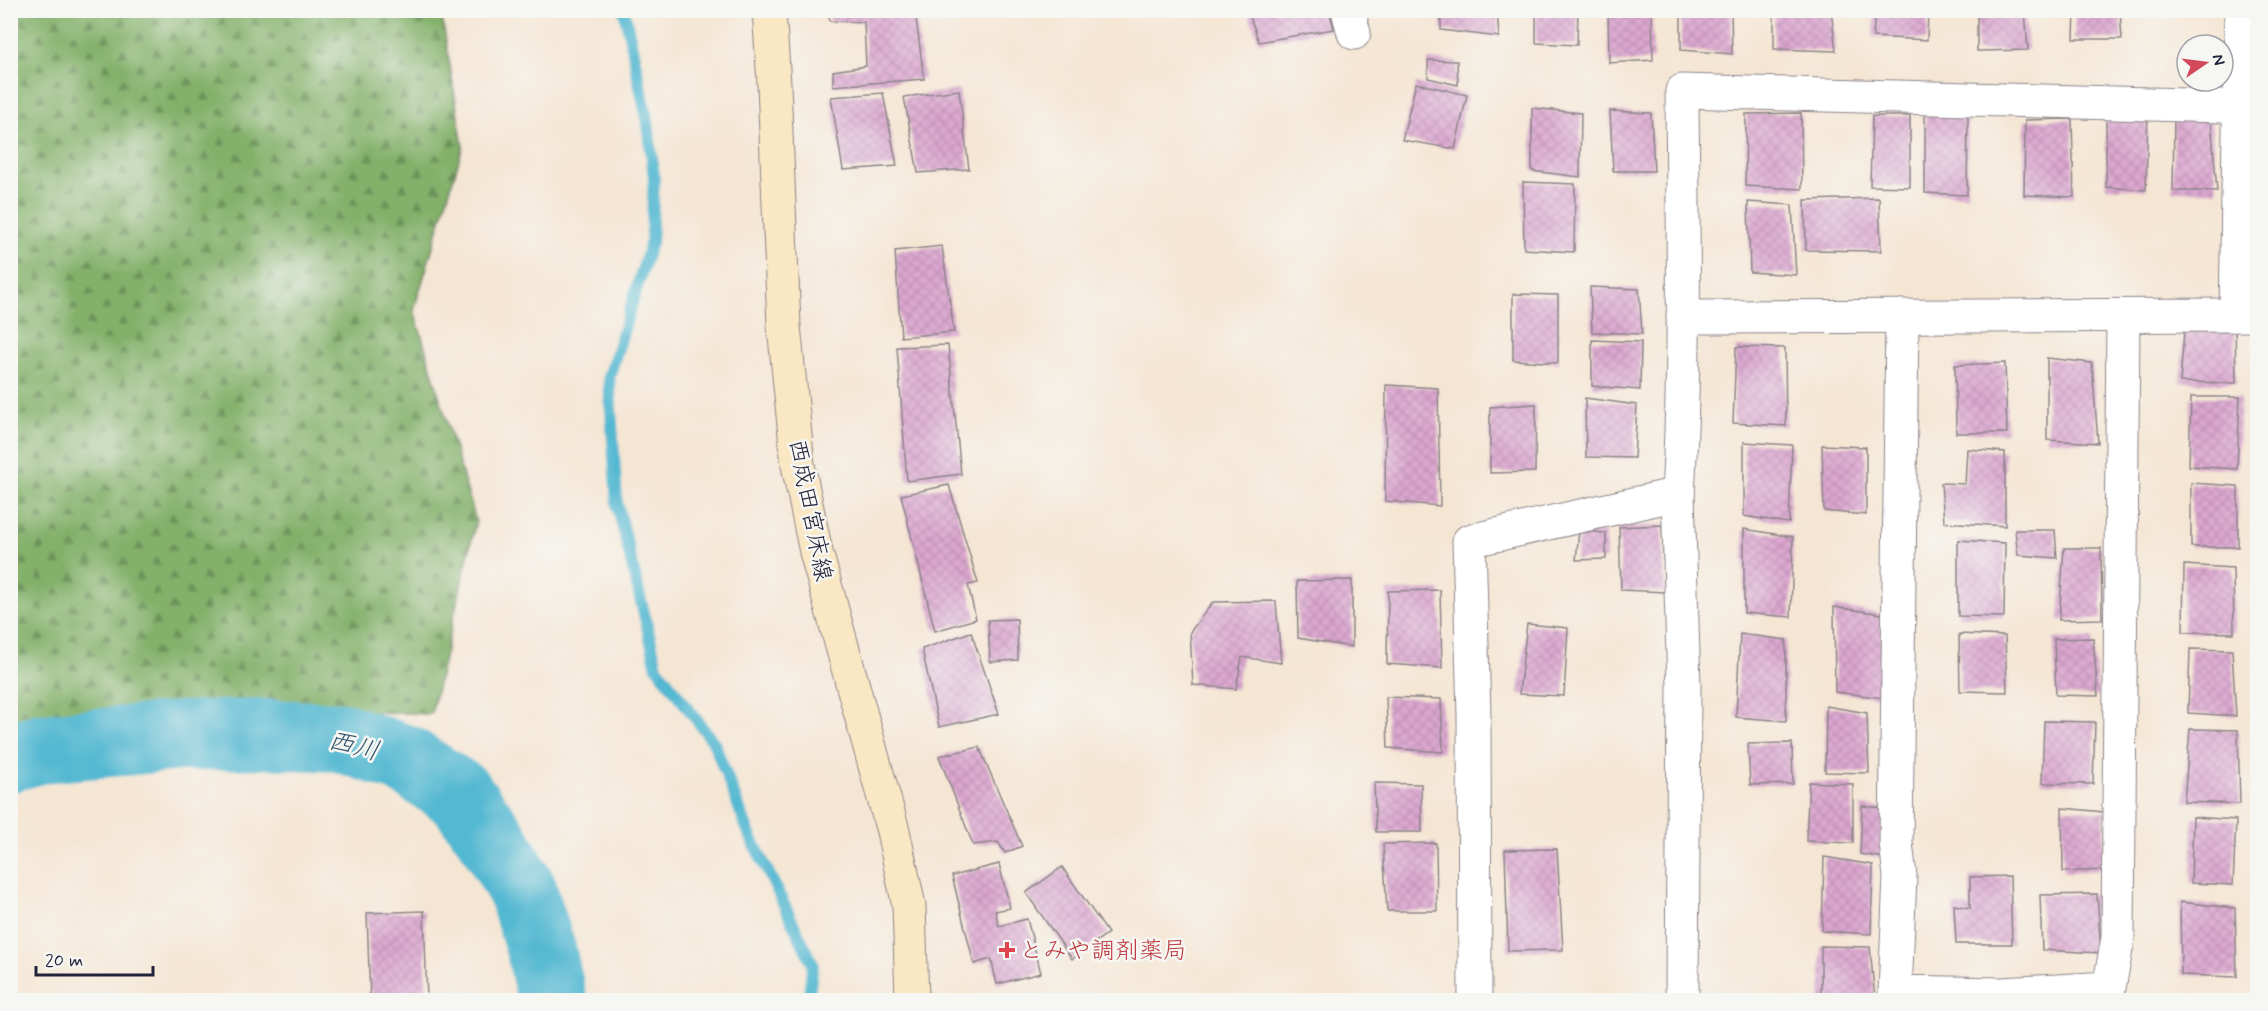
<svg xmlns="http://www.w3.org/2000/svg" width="2268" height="1011" viewBox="0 0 2268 1011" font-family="Mynerve,'Klee One',sans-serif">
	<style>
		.forest { fill: url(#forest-firs); stroke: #526a52; stroke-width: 1.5 }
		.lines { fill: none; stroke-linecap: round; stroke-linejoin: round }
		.stream { stroke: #52b8d1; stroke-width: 12 }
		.river { stroke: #52b8d1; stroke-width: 70 }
		.building { fill: url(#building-cross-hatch) }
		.street-casing { stroke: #8c8488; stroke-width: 35 }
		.secondary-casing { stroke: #8c8488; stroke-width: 35 }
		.path { stroke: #8c8488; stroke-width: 4; stroke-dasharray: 4.5 4.5; stroke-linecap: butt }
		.street { stroke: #fff; stroke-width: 33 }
		.secondary { stroke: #fae7c3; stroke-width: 33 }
		.health-dot { fill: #e0444e; stroke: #f6f6f2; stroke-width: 2 }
		.labels { text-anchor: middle; stroke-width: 5; stroke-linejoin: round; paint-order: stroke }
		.street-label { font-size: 24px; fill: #22223b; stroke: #f6f6f2 }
		.health-label { font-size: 24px; fill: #be3a42; stroke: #f6f6f2; text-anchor: start }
		.water-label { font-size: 26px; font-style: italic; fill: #335670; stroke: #f6f6f2 }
	</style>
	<defs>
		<pattern id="forest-firs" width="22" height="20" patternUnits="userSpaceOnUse" patternTransform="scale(1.5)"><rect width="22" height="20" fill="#83b16a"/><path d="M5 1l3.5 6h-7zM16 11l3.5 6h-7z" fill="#6b9058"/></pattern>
		<pattern id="building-cross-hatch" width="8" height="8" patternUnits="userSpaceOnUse" patternTransform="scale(1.5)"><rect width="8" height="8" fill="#dca7d0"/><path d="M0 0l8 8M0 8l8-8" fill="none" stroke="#bc8fb4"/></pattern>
	</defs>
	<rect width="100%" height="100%" fill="#f6f6f2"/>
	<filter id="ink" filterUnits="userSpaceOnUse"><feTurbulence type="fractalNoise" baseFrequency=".0167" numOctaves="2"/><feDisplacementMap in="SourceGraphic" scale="12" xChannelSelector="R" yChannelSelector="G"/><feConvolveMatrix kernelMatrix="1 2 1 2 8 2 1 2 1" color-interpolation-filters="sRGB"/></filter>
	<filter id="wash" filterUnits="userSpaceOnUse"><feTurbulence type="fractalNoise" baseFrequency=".008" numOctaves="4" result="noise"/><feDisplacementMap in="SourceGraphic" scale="24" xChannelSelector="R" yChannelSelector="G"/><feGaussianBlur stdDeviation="1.35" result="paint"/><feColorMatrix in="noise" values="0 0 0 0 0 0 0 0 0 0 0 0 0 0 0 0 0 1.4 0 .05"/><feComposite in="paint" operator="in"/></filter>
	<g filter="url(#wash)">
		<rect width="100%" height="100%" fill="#f5e6d4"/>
		<polygon class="forest" points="11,10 441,11 463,146 414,310 476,521 431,714 166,704 11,735"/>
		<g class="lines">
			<polyline class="stream" points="624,10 648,123 654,178 651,242 609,377 617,503 657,667 714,743 748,831 813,964 808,1000"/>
			<polyline class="river" points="10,757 42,748 181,736 263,734 340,737 404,759 460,795 493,839 522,890 541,950 552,1000"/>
		</g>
		<g id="blocks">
			<g class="building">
				<polygon points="827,10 915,10 924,79 833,86 833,71 866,66 864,22 830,21"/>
				<polygon points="1252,10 1329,10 1334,29 1259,42 1248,11"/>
				<polygon points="1441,10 1497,10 1499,37 1441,30"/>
				<polygon points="1536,10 1578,10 1577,45 1536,43"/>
				<polygon points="1608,10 1652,10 1653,60 1609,63"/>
				<polygon points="1681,10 1731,10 1732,54 1681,50"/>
				<polygon points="1774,10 1831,10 1836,51 1774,49"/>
				<polygon points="1875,10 1928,10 1927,40 1873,37"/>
				<polygon points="1977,10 2025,10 2028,50 1977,51"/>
				<polygon points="2075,10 2120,10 2122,39 2074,39"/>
				<polygon points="1428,60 1457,61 1458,85 1428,78"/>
				<polygon points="1416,83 1467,95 1455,149 1402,140"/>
				<polygon points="959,90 969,169 918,173 904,97"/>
				<polygon points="883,93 897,166 843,170 831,97"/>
				<polygon points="2106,107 2148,109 2146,190 2106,187"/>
				<polygon points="1532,108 1581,113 1580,177 1532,171"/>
				<polygon points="1610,111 1651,113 1654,171 1613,171"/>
				<polygon points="1925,111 1968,114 1967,195 1925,193"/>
				<polygon points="1801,113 1802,189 1745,186 1746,114"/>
				<polygon points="1872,116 1910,116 1910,187 1870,186"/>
				<polygon points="2174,117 2211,120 2217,191 2173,191"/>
				<polygon points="2072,119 2074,197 2024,195 2025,120"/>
				<polygon points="1523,182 1575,184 1574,252 1524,249"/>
				<polygon points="1879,198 1881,251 1806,250 1805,200"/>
				<polygon points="1748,202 1792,205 1796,275 1750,272"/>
				<polygon points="942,246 954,332 901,337 895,251"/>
				<polygon points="1590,287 1639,289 1642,334 1592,332"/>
				<polygon points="1513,294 1558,295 1558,363 1513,360"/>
				<polygon points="2235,318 2236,383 2180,382 2185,319"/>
				<polygon points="1592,340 1641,342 1640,390 1592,386"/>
				<polygon points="948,345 961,474 907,481 897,347"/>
				<polygon points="1736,347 1785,348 1786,426 1733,423"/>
				<polygon points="2047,358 2092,363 2098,443 2047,440"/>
				<polygon points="2005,363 2007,433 1956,433 1955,365"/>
				<polygon points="1386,385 1438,388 1440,506 1385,501"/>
				<polygon points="2191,397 2240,397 2237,469 2189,466"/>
				<polygon points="1585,398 1637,405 1634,458 1586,457"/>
				<polygon points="1536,404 1535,472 1490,473 1490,407"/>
				<polygon points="1744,442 1792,445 1789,523 1744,516"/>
				<polygon points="1822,445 1866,447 1866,515 1824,511"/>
				<polygon points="1967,449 2005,452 2005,526 1944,522 1941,483 1965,484"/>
				<polygon points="2191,483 2238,486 2238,547 2191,547"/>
				<polygon points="949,485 978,583 968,585 976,619 935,631 901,495"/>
				<polygon points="1662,525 1665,592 1621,590 1619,527"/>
				<polygon points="1744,529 1793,537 1791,617 1744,613"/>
				<polygon points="2015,530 2055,530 2057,558 2018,555"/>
				<polygon points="1579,531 1606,533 1606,559 1576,560"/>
				<polygon points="1958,540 2005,543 2004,617 1958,616"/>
				<polygon points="2064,548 2101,548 2102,619 2059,620"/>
				<polygon points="2184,565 2233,568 2234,633 2183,632"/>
				<polygon points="1352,580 1352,647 1298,638 1297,581"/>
				<polygon points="1440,590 1442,668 1387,664 1388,591"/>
				<polygon points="1276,601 1281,663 1242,657 1236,689 1193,685 1190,632 1213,602"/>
				<polygon points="1834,607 1882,614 1883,698 1835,692"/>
				<polygon points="1017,619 1018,660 990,662 988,620"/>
				<polygon points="1527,624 1568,628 1564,696 1519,694"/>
				<polygon points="971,632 999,714 939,727 922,649"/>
				<polygon points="1740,634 1786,640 1786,721 1736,717"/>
				<polygon points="1959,634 2005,636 2007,692 1960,691"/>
				<polygon points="2093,638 2098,696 2056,695 2054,639"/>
				<polygon points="2190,649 2232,650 2236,716 2188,713"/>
				<polygon points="1386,697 1441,699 1443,752 1388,748"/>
				<polygon points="1826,706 1867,713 1869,773 1825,772"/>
				<polygon points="2044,721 2095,722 2093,784 2042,783"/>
				<polygon points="2190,729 2238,730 2240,804 2184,802"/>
				<polygon points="1792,743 1793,784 1750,785 1748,744"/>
				<polygon points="979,747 1022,846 1005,853 998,842 973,845 939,756"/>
				<polygon points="1809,782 1853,784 1853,843 1806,841"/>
				<polygon points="1374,783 1421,784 1422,832 1376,832"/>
				<polygon points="1862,806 1883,808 1886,858 1860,854"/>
				<polygon points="2062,808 2104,812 2104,870 2063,872"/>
				<polygon points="2193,817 2236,820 2233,885 2191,883"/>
				<polygon points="1436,843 1437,911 1387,911 1383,844"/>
				<polygon points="1557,849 1563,950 1508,951 1505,850"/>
				<polygon points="1824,857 1873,865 1871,934 1822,931"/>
				<polygon points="999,864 1010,908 995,911 999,926 1027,919 1041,973 997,984 991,959 974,964 952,876"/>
				<polygon points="1062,867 1108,933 1072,959 1026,893"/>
				<polygon points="2010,876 2012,944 1956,944 1954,905 1970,908 1970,877"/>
				<polygon points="2097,894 2101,953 2042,950 2040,895"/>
				<polygon points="2180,902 2235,908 2237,977 2181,975"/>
				<polygon points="424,911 427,1000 370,1000 367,913"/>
				<polygon points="1821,946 1870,947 1875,1000 1821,999"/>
			</g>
		</g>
	</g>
	<g filter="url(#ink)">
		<use href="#blocks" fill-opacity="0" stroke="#8c8488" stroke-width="1.5"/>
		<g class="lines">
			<g class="street-casing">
				<g id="street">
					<polyline points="1348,10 1354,33"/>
					<polyline points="2236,315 2241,10"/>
					<polyline points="1902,316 1896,843 1900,876 1895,992 2002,994 2109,988 2118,938 2123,316"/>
					<polyline points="1683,317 2258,315"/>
					<path d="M1678,494c8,-134 5,-269 4,-403l576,16"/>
					<polyline points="1475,1000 1474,716 1469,541 1678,494 1684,686 1682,1000"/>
				</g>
			</g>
			<g class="secondary-casing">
				<polyline id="secondary" points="769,10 774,84 784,326 798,465 816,552 893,831 909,906 912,1000"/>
			</g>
			<polyline class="path" points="2247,1000 2258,986"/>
			<use href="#street" class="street"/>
			<use href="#secondary" class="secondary"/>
		</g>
	</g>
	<path class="health-dot" d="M1004 941h6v6h6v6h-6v6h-6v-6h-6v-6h6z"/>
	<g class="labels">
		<g class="street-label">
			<text transform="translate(811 510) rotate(79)" y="8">西成田宮床線</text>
		</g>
		<g class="health-label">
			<text x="1019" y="958">とみや調剤薬局</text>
		</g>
		<g class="water-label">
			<text transform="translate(354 745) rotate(14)" y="9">西川</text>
		</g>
	</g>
	<rect width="2268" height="1011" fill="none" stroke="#f6f6f2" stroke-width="36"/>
	<g transform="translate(2205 63) rotate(76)"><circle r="28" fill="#f6f6f2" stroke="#a1a1a9" stroke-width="1.5"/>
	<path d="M0-4.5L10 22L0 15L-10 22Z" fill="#d1495b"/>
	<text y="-9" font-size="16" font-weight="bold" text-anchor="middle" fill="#22223b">N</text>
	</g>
	<path d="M36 966v9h117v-9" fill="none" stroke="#22223b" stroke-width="3"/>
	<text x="45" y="966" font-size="18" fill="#22223b" stroke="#f6f6f2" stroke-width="4.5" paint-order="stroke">20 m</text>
</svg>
